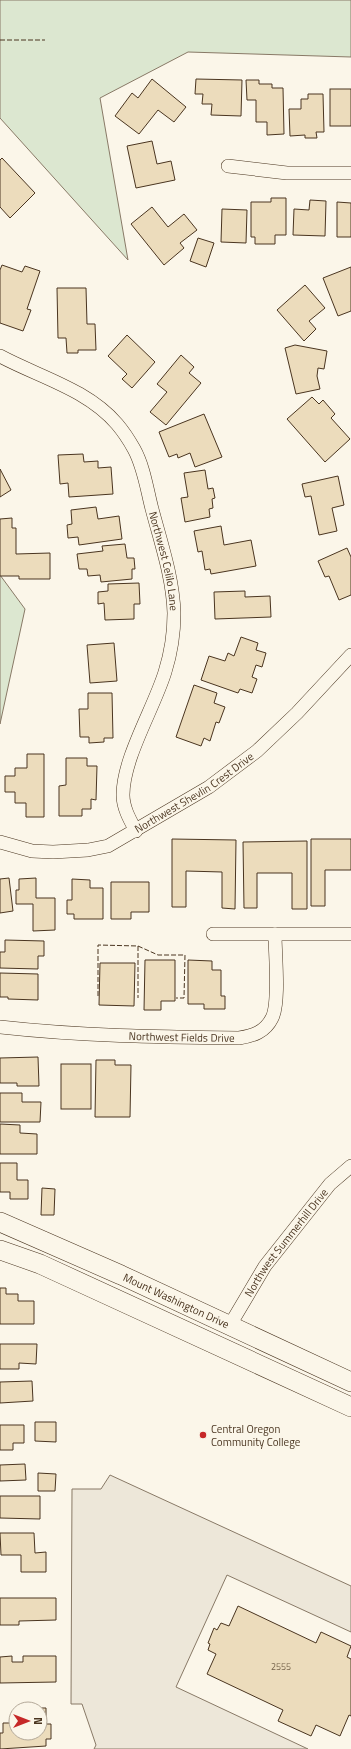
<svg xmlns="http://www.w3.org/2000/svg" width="351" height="1749" viewBox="0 0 351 1749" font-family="'Titillium Web',sans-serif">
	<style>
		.green { fill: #dce7d0; stroke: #887966 }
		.parking { fill: #ede7d9; stroke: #887966 }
		.building { fill: #ecdcbc; stroke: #4a3520 }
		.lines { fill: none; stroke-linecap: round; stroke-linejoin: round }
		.street-casing { stroke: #4a3520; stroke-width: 14 }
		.secondary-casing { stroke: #4a3520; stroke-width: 20 }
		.street { stroke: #fbf6e9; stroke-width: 13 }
		.secondary { stroke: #fbf6e9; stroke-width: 19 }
		.fence { stroke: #4a3520; stroke-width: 1; stroke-dasharray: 5 2; stroke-linecap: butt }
		.poi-dot { fill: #c62828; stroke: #fbf6e9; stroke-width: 1.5 }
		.labels { text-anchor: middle; stroke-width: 3; stroke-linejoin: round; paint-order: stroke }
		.number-label { font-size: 9px; fill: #725f47 }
		.street-label { font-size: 11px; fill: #4a3520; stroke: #fbf6e9 }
		.poi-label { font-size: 11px; fill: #4a3520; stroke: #fbf6e9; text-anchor: start }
	</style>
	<rect width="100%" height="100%" fill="#fbf6e9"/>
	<g class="green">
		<polygon points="0,0 351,0 351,57 188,52 100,98 128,260 0,118"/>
		<polygon points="0,575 25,609 0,724"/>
	</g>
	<polygon class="parking" points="110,1475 351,1586 351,1632 227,1575 176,1687 308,1749 94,1749 96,1745 82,1704 71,1704 72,1489 101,1489"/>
	<g class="building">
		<polygon points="152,79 186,107 174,122 158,110 139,134 115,116 132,93 138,98"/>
		<polygon points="196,79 242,80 241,116 211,115 212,104 202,104 203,94 195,94"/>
		<polygon points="246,80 259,80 259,84 272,84 272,88 283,88 284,134 267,135 267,122 256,122 256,100 247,100"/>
		<rect x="330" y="89" width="21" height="37"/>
		<polygon points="308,94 323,94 324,132 316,132 317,138 305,138 305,135 290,136 289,109 301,109 301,99 308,99"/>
		<polygon points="152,141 157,164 171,161 175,180 136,188 127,146"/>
		<polygon points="2,158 35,193 10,218 0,207 0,160"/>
		<polygon points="271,198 286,198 286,235 275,235 275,244 255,244 255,237 251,237 251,202 271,202"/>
		<polygon points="310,200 326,201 325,236 293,235 294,209 309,210"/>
		<polygon points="337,202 351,203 351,237 337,237"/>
		<polygon points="152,207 168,227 184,214 197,230 180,243 184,248 164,265 131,224"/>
		<polygon points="222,209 247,210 246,243 221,242"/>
		<polygon points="198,238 214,243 206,267 190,261"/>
		<polygon points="2,265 22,272 25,266 40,271 27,309 31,310 23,331 0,323 0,270"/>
		<polygon points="351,267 351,311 338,316 323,278"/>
		<polygon points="305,285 325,308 309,321 316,329 304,341 277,310"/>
		<polygon points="57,288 86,288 87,324 95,324 96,350 78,350 78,353 67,353 66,338 58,338"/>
		<polygon points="127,335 155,362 132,388 122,379 127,374 108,356"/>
		<polygon points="295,345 327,351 324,369 318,368 317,376 320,389 296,394 285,348"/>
		<polygon points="181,355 194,367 189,373 201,383 166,425 150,412 167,392 157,384"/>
		<polygon points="312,397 319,404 323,400 335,414 331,418 350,439 325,462 287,419"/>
		<polygon points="204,414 222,457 195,467 190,453 178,458 177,454 169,457 159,432"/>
		<polygon points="83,454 84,462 98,461 98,468 111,467 113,494 69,497 68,483 60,484 58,455"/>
		<polygon points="0,469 11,490 0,497"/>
		<polygon points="205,470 208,489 213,488 215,498 212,499 213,508 209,509 210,517 185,522 181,498 188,497 184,473"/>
		<polygon points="338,476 344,505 332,508 337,531 319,535 311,496 305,497 302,484"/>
		<polygon points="96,507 98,519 119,516 122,539 79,545 78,537 68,538 67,525 72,524 71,510"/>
		<polygon points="12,518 12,528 16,528 16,554 50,553 50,579 19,579 19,576 0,576 0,519"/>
		<polygon points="221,526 224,545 251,540 256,566 211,574 210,569 205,570 202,551 198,552 194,531"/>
		<polygon points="125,544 127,558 134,558 135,569 132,569 132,579 101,582 100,575 88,576 87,569 79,569 77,554 103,551 102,546"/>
		<polygon points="347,548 351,557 351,595 339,600 329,576 325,577 318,561"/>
		<polygon points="139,583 140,604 134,604 134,619 105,620 104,603 98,604 98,592 108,591 108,584"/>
		<polygon points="245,591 245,597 270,596 271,617 215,619 214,592"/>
		<polygon points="241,637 258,643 256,650 266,653 262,667 256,665 252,677 257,679 252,693 240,689 238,693 201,680 209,656 225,661 228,653 234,656"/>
		<polygon points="114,643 117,681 90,683 87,645"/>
		<polygon points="194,685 217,693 214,703 225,707 219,723 216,722 210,741 204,738 201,746 176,737"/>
		<polygon points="88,693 112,693 113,738 104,738 104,742 89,743 89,737 80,737 79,709 88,709"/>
		<polygon points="27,754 44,754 44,817 26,817 26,803 15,803 15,792 5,792 5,776 15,776 15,768 27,768"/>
		<polygon points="66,758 87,758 87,766 97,766 96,800 91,799 91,809 82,809 82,816 59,816 59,786 66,785"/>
		<polygon points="172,839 236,840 235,909 222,908 222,872 186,871 186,907 172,907"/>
		<polygon points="311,839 351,839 351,870 325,870 325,906 311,906"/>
		<polygon points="307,841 307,909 292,909 292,873 257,873 257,908 244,908 243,842"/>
		<polygon points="9,878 13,911 0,913 0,879"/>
		<polygon points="36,878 36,898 55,898 55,930 33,931 33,904 16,904 16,890 19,890 19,879"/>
		<polygon points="72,879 90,880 90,888 103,888 103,919 74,919 74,914 67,914 67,900 72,900"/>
		<polygon points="111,882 149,882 149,912 131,912 131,919 111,919"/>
		<polygon points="5,940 44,941 44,956 38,956 38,969 0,968 0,952 5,952"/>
		<polygon points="145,960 175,960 175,1001 161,1001 161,1010 144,1010"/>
		<polygon points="188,960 212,961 212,970 221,970 221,996 225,996 225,1009 204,1009 204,1004 188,1004"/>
		<polygon points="100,963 135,963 134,1006 99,1005"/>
		<polygon points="0,973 38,974 38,1000 8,999 8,997 0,997"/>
		<polygon points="38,1057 39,1086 17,1086 17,1083 0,1083 0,1058"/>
		<polygon points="96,1060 115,1060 115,1065 131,1065 130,1117 95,1117"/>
		<rect x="61" y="1064" width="30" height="45"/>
		<polygon points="0,1093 22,1093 22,1102 41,1102 40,1122 0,1122"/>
		<polygon points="0,1124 20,1125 20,1133 37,1134 37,1154 0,1154"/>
		<polygon points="0,1163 17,1163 17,1180 28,1180 28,1199 10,1199 10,1192 0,1192"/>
		<polygon points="42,1188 55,1189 54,1215 41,1215"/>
		<polygon points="0,1288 6,1288 6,1294 18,1294 18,1301 34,1301 34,1324 0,1324"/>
		<polygon points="0,1344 37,1344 36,1364 19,1363 19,1369 0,1369"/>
		<polygon points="32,1381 33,1401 0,1403 0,1382"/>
		<polygon points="35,1422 56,1422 56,1442 35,1441"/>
		<polygon points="0,1425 24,1425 24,1443 13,1443 13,1450 0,1450"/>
		<polygon points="25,1464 26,1480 0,1481 0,1465"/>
		<polygon points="38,1473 56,1474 55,1491 38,1491"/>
		<polygon points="0,1496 40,1496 40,1519 0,1518"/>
		<polygon points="0,1533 34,1533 35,1553 46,1552 46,1572 21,1572 21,1555 1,1555"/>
		<polygon points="0,1598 56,1598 56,1620 19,1621 19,1625 0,1625"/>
		<polygon points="238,1606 316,1643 321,1632 351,1646 347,1657 351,1659 351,1716 349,1715 340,1736 316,1725 311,1736 278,1721 283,1710 207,1674 216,1654 208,1650 210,1644 208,1643 214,1628 217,1630 221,1623 229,1626"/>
		<polygon points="12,1656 12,1662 23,1662 23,1656 56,1656 56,1682 0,1683 0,1657"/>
		<polygon points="26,1708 46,1708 46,1724 51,1724 51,1739 46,1739 46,1746 0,1749 0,1733 3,1733 3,1723 16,1723 16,1733 40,1733 40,1709"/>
	</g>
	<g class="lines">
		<g class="street-casing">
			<g id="street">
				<polyline points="228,166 287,173 351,173"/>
				<path id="s1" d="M0,356c39,21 87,33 117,68 6,7 12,16 17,25 10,18 13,41 18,60 9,34 21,69 22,104 0,20 -3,40 -9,59 -11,36 -42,86 -42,123 0,13 7,25 13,36"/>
				<path id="s2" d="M0,842l32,9 21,1 35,-2 20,-4 101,-59 48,-36 40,-38 54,-58"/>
				<polyline points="213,934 351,934"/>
				<path id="s3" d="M0,1027c80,9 159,10 239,11 14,-2 26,-6 33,-20 8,-15 3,-64 3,-84"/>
				<path id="s4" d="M230,1325l35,-59 65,-82 21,-18"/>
			</g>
		</g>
		<g class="secondary-casing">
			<g id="secondary">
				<path id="s5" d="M0,1222l121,53 230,107"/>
				<polyline points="0,1250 40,1264 351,1407"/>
			</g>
		</g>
		<use href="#street" class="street"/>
		<use href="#secondary" class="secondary"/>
		<g class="fence">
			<polyline points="0,40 45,40"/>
			<polyline points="138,946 138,998"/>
			<polyline points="98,996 98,945 138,946 158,955 185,955 184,998 176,998"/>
		</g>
	</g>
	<circle class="poi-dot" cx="203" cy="1435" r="4"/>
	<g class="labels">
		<g class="number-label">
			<text x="281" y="1670">2555</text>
		</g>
		<g class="street-label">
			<text dy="4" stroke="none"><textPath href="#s1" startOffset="283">Northwest Celilo Lane</textPath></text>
			<text dy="4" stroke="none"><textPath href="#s2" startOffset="211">Northwest Shevlin Crest Drive</textPath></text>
			<text dy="4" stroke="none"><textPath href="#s3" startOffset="182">Northwest Fields Drive</textPath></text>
			<text dy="4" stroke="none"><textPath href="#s4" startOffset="100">Northwest Summerhill Drive</textPath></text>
			<text dy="4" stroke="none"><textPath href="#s5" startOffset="193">Mount Washington Drive</textPath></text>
		</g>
		<g class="poi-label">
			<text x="211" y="1433">Central Oregon<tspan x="211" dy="13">Community College</tspan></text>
		</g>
	</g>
	<g transform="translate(28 1721) rotate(90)"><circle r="19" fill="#fbf6e9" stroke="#b4a999"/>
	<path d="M0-3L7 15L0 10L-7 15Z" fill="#c62828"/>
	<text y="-6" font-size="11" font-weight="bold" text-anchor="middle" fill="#4a3520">N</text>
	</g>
</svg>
